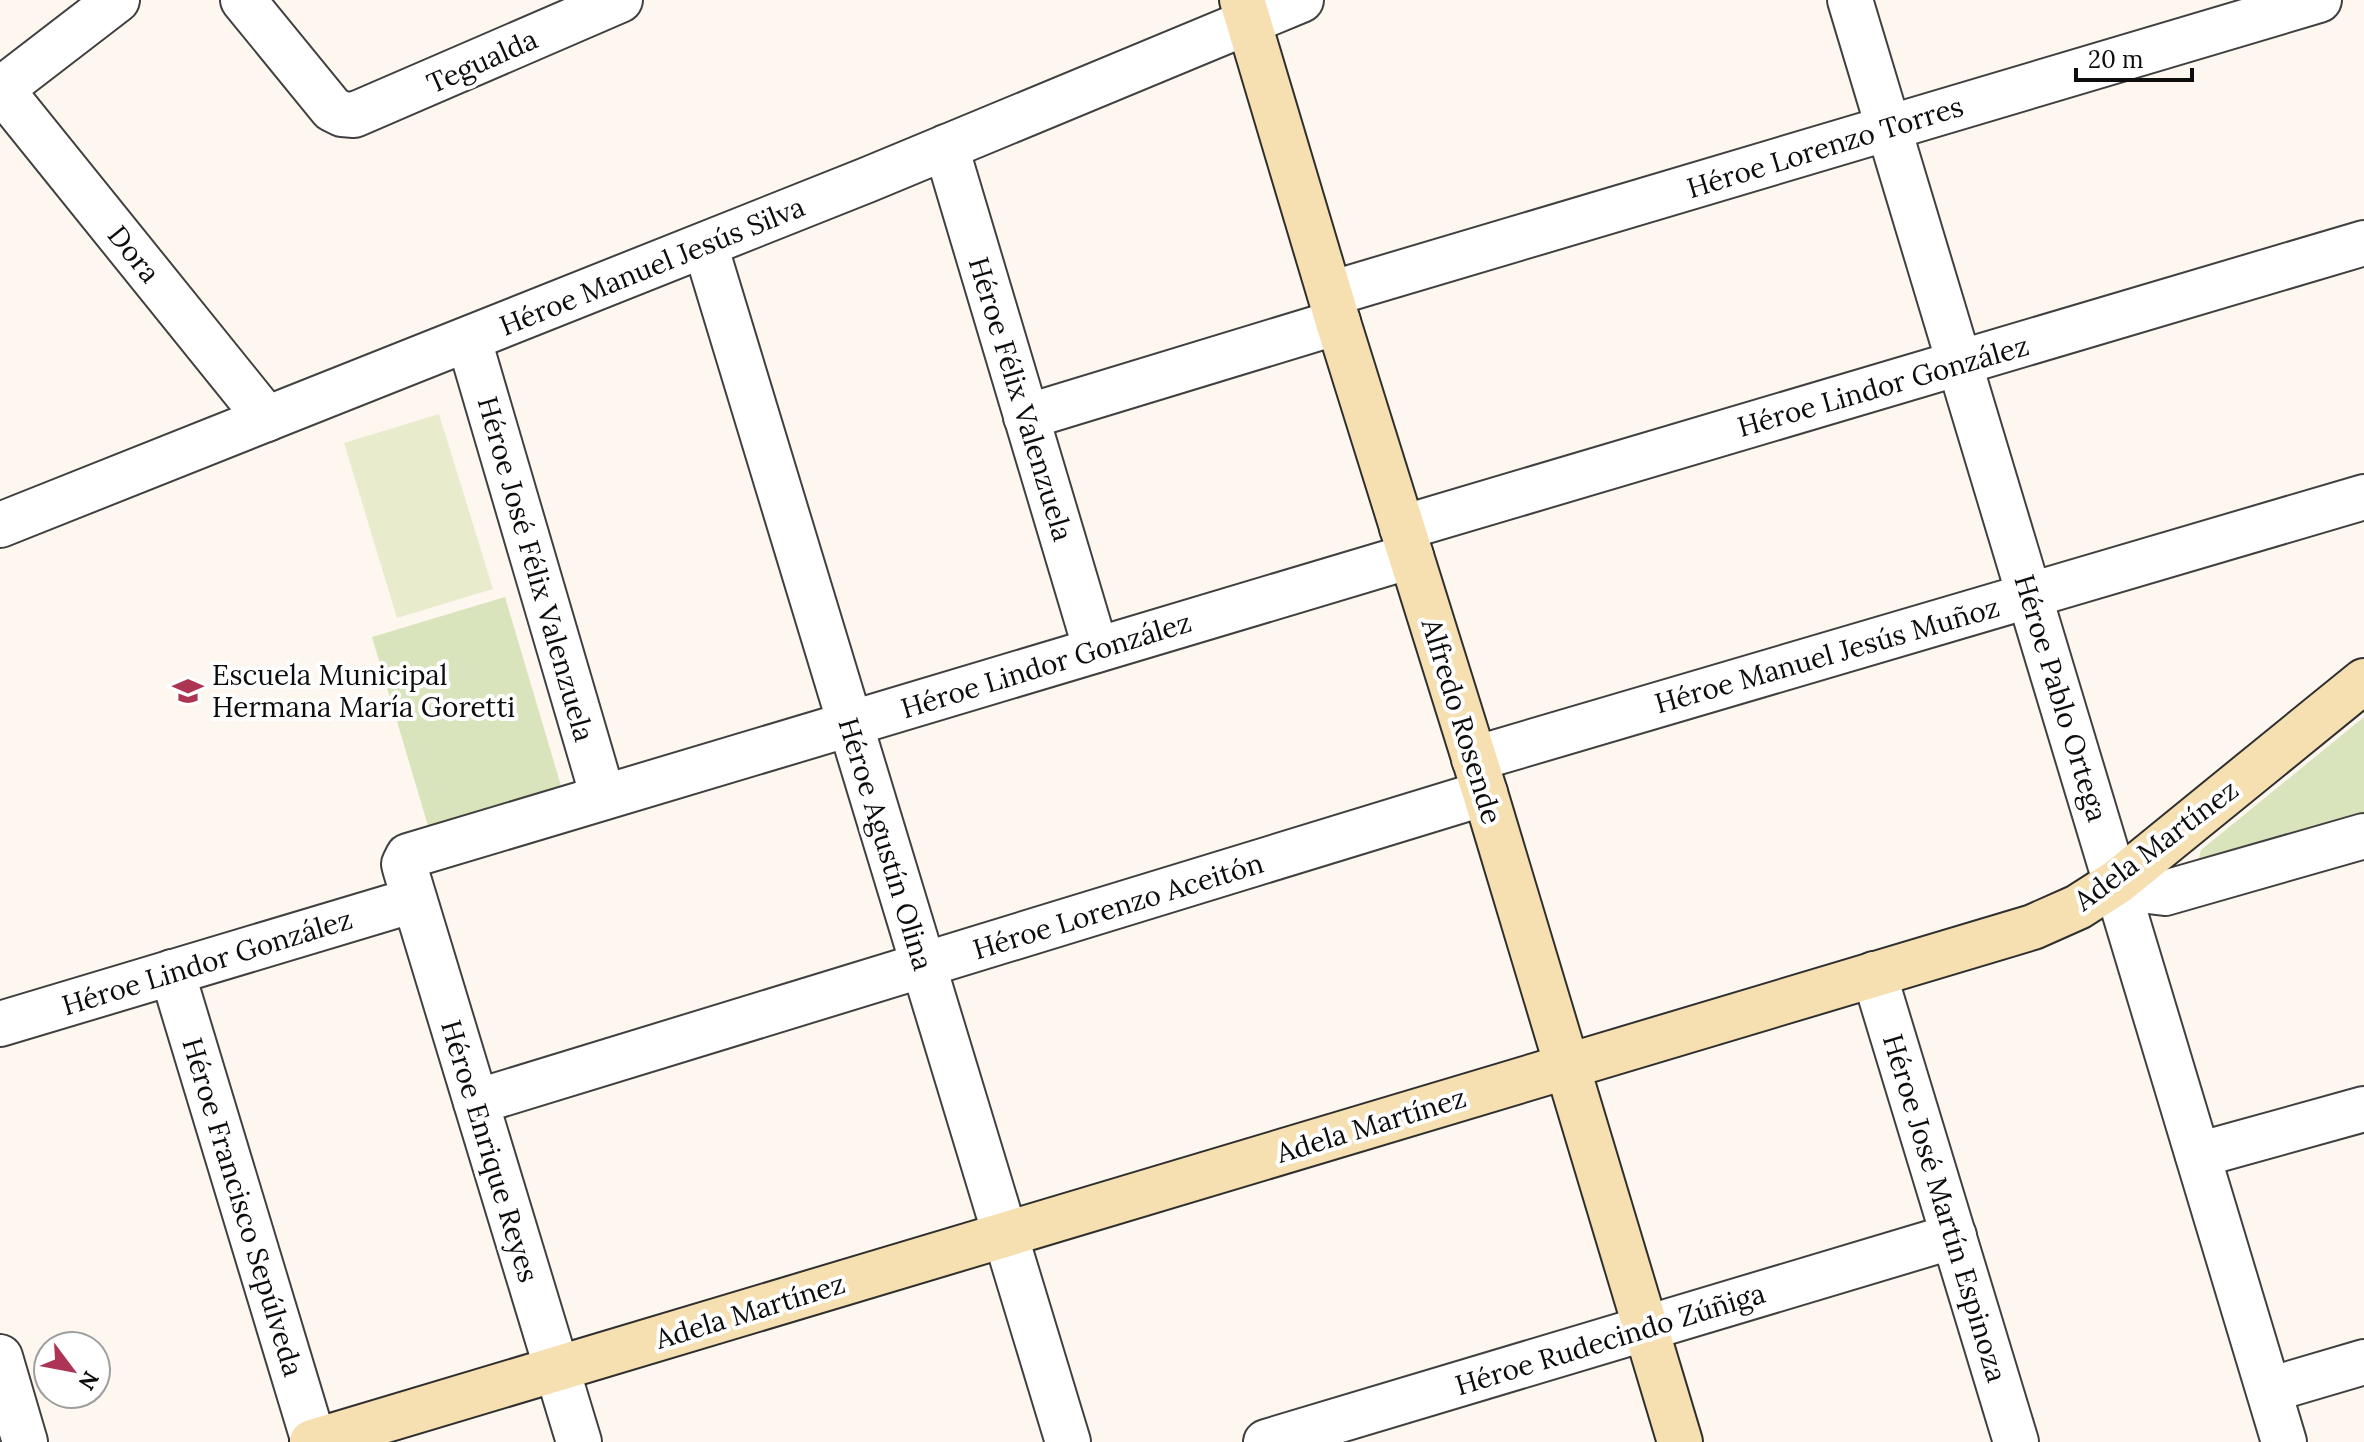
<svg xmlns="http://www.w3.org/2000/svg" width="2364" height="1442" viewBox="0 0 2364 1442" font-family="Lora,serif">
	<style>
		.green { fill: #d9e4bc }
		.pitch { fill: #e8eccd }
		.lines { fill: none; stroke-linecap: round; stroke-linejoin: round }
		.street-casing { stroke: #404040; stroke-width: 48 }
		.secondary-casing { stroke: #2f2f2f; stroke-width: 48 }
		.street { stroke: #fff; stroke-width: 44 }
		.secondary { stroke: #f6e0b1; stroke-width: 44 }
		.labels { text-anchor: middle; stroke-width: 8; stroke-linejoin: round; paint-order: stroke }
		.street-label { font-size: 28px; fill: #0d0d0d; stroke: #fff }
		.poi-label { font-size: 28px; fill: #0d0d0d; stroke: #fff; text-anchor: start }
	</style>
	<rect width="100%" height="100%" fill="#fdf7ef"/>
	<g class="green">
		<polygon points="505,597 564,796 431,836 372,637"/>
		<polygon points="2364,717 2364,821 2196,871 2201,850"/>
	</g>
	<polygon class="pitch" points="439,414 493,589 397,618 344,443"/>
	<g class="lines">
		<g class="street-casing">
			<g id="street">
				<polyline points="243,0 332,109 342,114 354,115 620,0"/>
				<polyline points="1850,0 2284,1442"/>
				<polyline points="0,88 267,419"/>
				<polyline points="0,90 117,0"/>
				<polyline points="946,147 1096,650"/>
				<polyline points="705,245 1068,1442"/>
				<polyline points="1330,294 2319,0"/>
				<polyline points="469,340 603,797"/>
				<polyline points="1026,417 1338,322"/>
				<polyline points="0,525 867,180 1301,0"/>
				<polyline points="1402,528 2364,243"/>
				<polyline points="1474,759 2364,497"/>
				<polyline points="2117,882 2131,889 2165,893 2364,836"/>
				<polyline points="172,972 314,1442"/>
				<polyline points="1874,974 2016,1442"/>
				<polyline points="0,1024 414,900"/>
				<polyline points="476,1102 1485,793"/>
				<polyline points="2198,1155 2364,1109"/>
				<polyline points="0,1357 25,1442"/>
				<polyline points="2269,1390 2364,1362"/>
				<polyline points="579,1442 405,868 404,864 408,856 1411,556"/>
				<polyline points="1266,1442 1954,1236"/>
			</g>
		</g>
		<g class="secondary-casing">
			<g id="secondary">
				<polyline points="1242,0 1338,322 1485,793 1680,1442"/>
				<polyline points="312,1442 2033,927 2078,907 2117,882 2364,681"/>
			</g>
		</g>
		<use href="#street" class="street"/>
		<use href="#secondary" class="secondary"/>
	</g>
	<defs>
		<g id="school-bare" transform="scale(2.4)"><path d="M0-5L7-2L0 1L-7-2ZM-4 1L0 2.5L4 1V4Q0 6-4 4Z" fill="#ae3453" stroke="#fff" stroke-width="2.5" paint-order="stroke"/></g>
	</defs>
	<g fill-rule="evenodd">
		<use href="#school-bare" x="188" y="691"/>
	</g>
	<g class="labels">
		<g class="street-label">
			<text transform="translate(482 61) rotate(-24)" y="10">Tegualda</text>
			<text transform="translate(1825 147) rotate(-17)" y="10">Héroe Lorenzo Torres</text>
			<text transform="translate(134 254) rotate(51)" y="10">Dora</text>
			<text transform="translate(652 266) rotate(-22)" y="10">Héroe Manuel Jesús Silva</text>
			<text transform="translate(1883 386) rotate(-16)" y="10">Héroe Lindor González</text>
			<text transform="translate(1021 399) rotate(73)" y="10">Héroe Félix Valenzuela</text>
			<text transform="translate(536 569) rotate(74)" y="10">Héroe José Félix Valenzuela</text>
			<text transform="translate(1827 655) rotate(-16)" y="10">Héroe Manuel Jesús Muñoz</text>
			<text transform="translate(1046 665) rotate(-17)" y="10">Héroe Lindor González</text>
			<text transform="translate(2061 698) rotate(73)" y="10">Héroe Pablo Ortega</text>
			<text transform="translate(1462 721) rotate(73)" y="10">Alfredo Rosende</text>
			<text transform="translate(886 844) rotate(73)" y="10">Héroe Agustín Olina</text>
			<text transform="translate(2156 845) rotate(-37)" y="10">Adela Martínez</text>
			<text transform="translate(1118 906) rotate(-17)" y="10">Héroe Lorenzo Aceitón</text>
			<text transform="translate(207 962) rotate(-17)" y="10">Héroe Lindor González</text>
			<text transform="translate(1371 1125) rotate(-17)" y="10">Adela Martínez</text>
			<text transform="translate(490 1151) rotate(73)" y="10">Héroe Enrique Reyes</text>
			<text transform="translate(243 1207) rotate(73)" y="10">Héroe Francisco Sepúlveda</text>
			<text transform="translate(1945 1208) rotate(73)" y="10">Héroe José Martín Espinoza</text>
			<text transform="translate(750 1311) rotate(-17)" y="10">Adela Martínez</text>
			<text transform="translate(1610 1339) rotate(-17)" y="10">Héroe Rudecindo Zúñiga</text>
		</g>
		<g class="poi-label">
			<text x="212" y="685">Escuela Municipal<tspan x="212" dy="32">Hermana María Goretti</tspan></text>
		</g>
	</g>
	<g transform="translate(72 1370) rotate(122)"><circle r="38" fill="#ffffff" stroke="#9e9e9e" stroke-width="2"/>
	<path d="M0-6L14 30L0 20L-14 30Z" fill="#ae3453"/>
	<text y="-12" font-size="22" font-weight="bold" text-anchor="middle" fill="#0d0d0d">N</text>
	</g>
	<path d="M2076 68v12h116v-12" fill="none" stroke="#0d0d0d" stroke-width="4"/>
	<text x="2088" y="68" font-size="24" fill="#0d0d0d" stroke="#ffffff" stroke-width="6" paint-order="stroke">20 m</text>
</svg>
